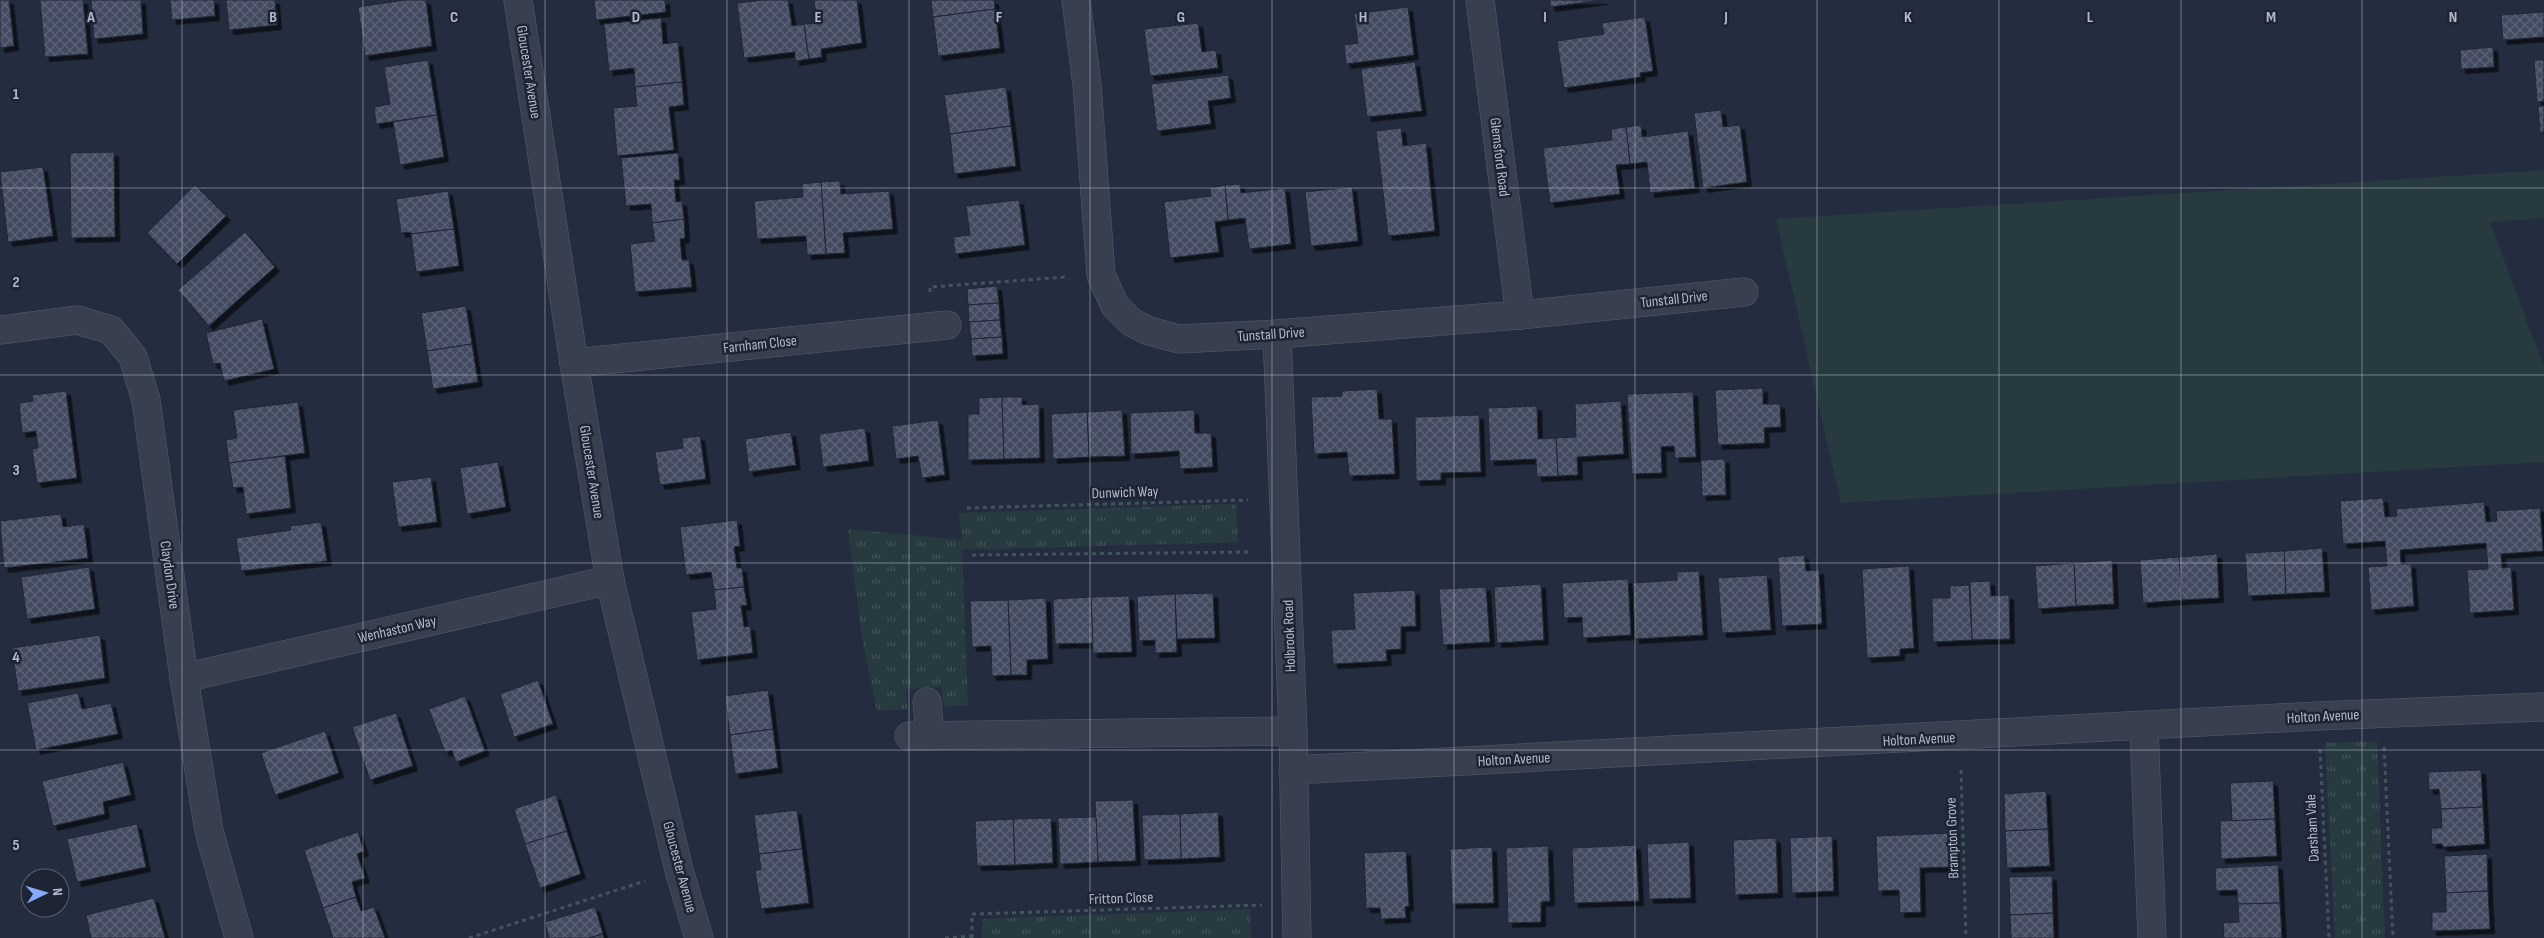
<svg xmlns="http://www.w3.org/2000/svg" width="2544" height="938" viewBox="0 0 2544 938" font-family="'Sofia Sans Condensed',sans-serif">
	<style>
		.grass { fill: url(#grass-tufts) }
		.green { fill: #263a40 }
		.building { fill: url(#building-cross-hatch); stroke: #1f2636; filter: url(#shadow) }
		.lines { fill: none; stroke-linecap: round; stroke-linejoin: round }
		.minor-casing { stroke: #565d6d; stroke-width: 29 }
		.path { stroke: #41565a; stroke-width: 3; stroke-dasharray: 4 4; stroke-linecap: butt }
		.minor { stroke: #383f4f; stroke-width: 28 }
		.grid { fill: none; stroke: #b4baca; stroke-width: 1; stroke-opacity: 0.55 }
		.labels { text-anchor: middle; stroke-width: 5; stroke-linejoin: round; paint-order: stroke }
		.street-label { font-size: 15px; fill: #b4baca; stroke: #1d2434 }
		.grid-label { font-size: 16px; text-anchor: middle; font-weight: bold; fill: #b4baca; stroke: #1d2434; stroke-width: 5; stroke-linejoin: round; paint-order: stroke }
	</style>
	<defs>
		<pattern id="grass-tufts" width="24" height="20" patternUnits="userSpaceOnUse" patternTransform="scale(1.25)"><rect width="24" height="20" fill="#263a40"/><path d="M3 7l-1-3M5 7V3M7 7l1-3M15 17l-1-3M17 17v-4M19 17l1-3" fill="none" stroke="#43545a"/></pattern>
		<pattern id="building-cross-hatch" width="8" height="8" patternUnits="userSpaceOnUse" patternTransform="scale(1.25)"><rect width="8" height="8" fill="#434c61"/><path d="M0 0l8 8M0 8l8-8" fill="none" stroke="#5c6476"/></pattern>
		<filter id="shadow"><feDropShadow dx="4.5" dy="4.5" stdDeviation="0" flood-color="#0009"/></filter>
	</defs>
	<rect width="100%" height="100%" fill="#242d3f"/>
	<g class="grass">
		<polygon points="1236,504 1238,542 962,550 968,705 943,707 942,687 906,689 907,709 877,711 862,638 848,529 962,540 959,513"/>
		<polygon points="2377,741 2385,938 2335,938 2325,743"/>
		<polygon points="1250,909 1251,938 982,938 982,919"/>
	</g>
	<polygon class="green" points="2544,170 2544,218 2490,222 2544,367 2544,462 1841,503 1776,219"/>
	<g class="building">
		<polygon points="0,0 9,0 14,46 0,48"/>
		<polygon points="40,0 83,0 88,54 45,57"/>
		<polygon points="91,0 141,0 143,34 94,39"/>
		<polygon points="170,0 214,0 215,16 172,20"/>
		<polygon points="226,0 275,0 277,25 229,30"/>
		<polygon points="405,0 426,0 432,46 365,56 358,7"/>
		<polygon points="594,0 665,0 666,12 596,20"/>
		<polygon points="763,0 788,0 792,26 804,24 809,59 795,61 795,52 744,58 737,3"/>
		<polygon points="814,0 857,0 862,43 821,49 822,57 809,59 804,24 817,23"/>
		<polygon points="931,0 994,0 995,9 933,17"/>
		<polygon points="1550,0 1603,0 1550,7"/>
		<polygon points="1408,7 1414,55 1346,64 1344,45 1358,43 1354,14"/>
		<polygon points="995,9 1000,48 938,56 933,17"/>
		<polygon points="2544,12 2544,37 2503,40 2501,15"/>
		<polygon points="1645,17 1653,71 1640,73 1641,77 1564,88 1557,41 1604,34 1602,23"/>
		<polygon points="661,18 663,44 678,42 682,82 635,87 634,68 609,71 604,24"/>
		<polygon points="1198,23 1202,52 1216,50 1218,68 1150,76 1144,29"/>
		<polygon points="2493,47 2494,67 2461,69 2460,50"/>
		<polygon points="428,60 437,115 376,124 374,107 390,104 384,67"/>
		<polygon points="2534,60 2544,60 2544,101 2537,102"/>
		<polygon points="1415,62 1422,111 1367,117 1361,69"/>
		<polygon points="1228,75 1231,98 1208,101 1211,124 1157,131 1151,84"/>
		<polygon points="682,82 684,105 669,107 674,150 617,156 613,108 637,106 635,87"/>
		<polygon points="1006,87 1011,126 950,134 944,95"/>
		<polygon points="2538,106 2544,106 2544,132 2540,132"/>
		<polygon points="1721,110 1723,127 1740,125 1747,182 1703,188 1694,113"/>
		<polygon points="437,115 444,157 400,165 393,122"/>
		<polygon points="1641,125 1642,137 1688,131 1695,188 1650,193 1647,162 1630,164 1626,127"/>
		<polygon points="1011,126 1016,166 954,174 950,134"/>
		<polygon points="1626,127 1630,164 1616,165 1620,194 1550,203 1543,148 1612,140 1611,129"/>
		<polygon points="1401,128 1403,146 1426,143 1435,231 1388,236 1376,131"/>
		<polygon points="114,152 115,237 71,238 70,153"/>
		<polygon points="678,153 680,180 674,180 676,202 682,201 684,219 652,223 651,204 626,206 621,158"/>
		<polygon points="43,167 53,236 8,242 0,172"/>
		<polygon points="840,181 841,194 889,191 893,229 843,233 845,253 826,254 821,182"/>
		<polygon points="821,182 826,254 807,255 806,236 757,239 754,201 803,197 802,184"/>
		<polygon points="1240,184 1241,193 1285,188 1291,244 1249,249 1245,218 1228,220 1225,185"/>
		<polygon points="195,185 226,216 177,264 147,233"/>
		<polygon points="1225,185 1228,220 1215,222 1219,252 1170,258 1164,202 1211,196 1210,188"/>
		<polygon points="1352,187 1358,241 1311,246 1305,192"/>
		<polygon points="448,191 454,229 411,234 411,232 401,233 396,199"/>
		<polygon points="1019,200 1025,245 955,254 953,237 970,235 966,206"/>
		<polygon points="684,219 685,238 680,239 682,260 689,260 692,287 635,292 630,244 655,241 652,223"/>
		<polygon points="454,229 459,266 416,272 411,234"/>
		<polygon points="245,232 275,267 209,326 178,290"/>
		<polygon points="997,286 999,303 968,305 967,289"/>
		<polygon points="999,303 1000,320 969,322 968,305"/>
		<polygon points="466,306 472,344 427,351 421,313"/>
		<polygon points="262,319 274,369 224,381 220,363 213,364 206,333"/>
		<polygon points="1000,320 1002,337 971,339 969,322"/>
		<polygon points="1002,337 1003,354 972,356 971,339"/>
		<polygon points="472,344 478,382 433,389 427,351"/>
		<polygon points="1763,388 1763,404 1780,404 1781,427 1764,428 1765,443 1718,445 1715,390"/>
		<polygon points="1377,389 1379,419 1392,419 1395,474 1349,476 1347,452 1314,454 1311,397 1342,396 1342,391"/>
		<polygon points="66,391 77,478 37,483 32,449 38,448 36,431 22,433 19,403 33,401 32,395"/>
		<polygon points="1693,392 1696,457 1675,458 1674,446 1661,447 1662,473 1632,474 1627,394"/>
		<polygon points="1002,397 1004,459 968,460 968,414 979,414 979,398"/>
		<polygon points="1002,397 1022,397 1022,405 1039,404 1040,458 1004,459"/>
		<polygon points="1621,401 1624,454 1577,457 1578,475 1558,476 1556,438 1576,437 1575,404"/>
		<polygon points="298,402 305,453 229,463 226,440 237,438 233,410"/>
		<polygon points="1537,406 1538,439 1556,438 1558,476 1537,477 1536,459 1490,461 1488,408"/>
		<polygon points="1122,410 1125,456 1089,457 1087,412"/>
		<polygon points="1194,410 1195,433 1211,433 1213,467 1180,469 1179,451 1131,454 1130,413"/>
		<polygon points="1087,412 1089,457 1053,459 1051,414"/>
		<polygon points="1479,415 1481,472 1441,473 1441,480 1416,481 1415,417"/>
		<polygon points="938,420 945,475 922,478 918,456 896,459 892,426"/>
		<polygon points="865,428 869,461 823,467 819,434"/>
		<polygon points="791,432 796,465 749,472 745,439"/>
		<polygon points="700,436 706,479 660,485 655,452 683,448 682,438"/>
		<polygon points="285,456 291,508 246,514 243,487 233,488 229,463"/>
		<polygon points="1725,459 1726,495 1702,496 1701,460"/>
		<polygon points="498,462 506,507 467,514 460,468"/>
		<polygon points="431,477 437,522 398,527 392,482"/>
		<polygon points="2383,498 2385,517 2397,516 2396,509 2484,502 2486,522 2497,521 2496,511 2540,508 2543,551 2501,554 2502,568 2511,567 2514,610 2470,613 2467,570 2488,569 2486,543 2400,550 2401,564 2411,564 2414,606 2371,610 2368,567 2387,566 2385,541 2343,544 2340,501"/>
		<polygon points="61,514 63,527 84,524 88,558 4,568 0,521"/>
		<polygon points="737,520 740,546 734,547 737,568 742,568 744,587 714,590 711,572 686,575 680,527"/>
		<polygon points="321,522 327,561 241,571 236,538 291,530 290,526"/>
		<polygon points="2322,548 2325,592 2286,594 2284,551"/>
		<polygon points="2284,551 2286,594 2248,596 2245,553"/>
		<polygon points="2217,554 2219,598 2182,600 2179,557"/>
		<polygon points="1804,555 1806,571 1819,570 1822,624 1782,626 1778,557"/>
		<polygon points="2179,557 2182,600 2143,603 2140,560"/>
		<polygon points="2112,560 2114,604 2076,606 2074,563"/>
		<polygon points="2074,563 2076,606 2038,609 2035,566"/>
		<polygon points="1909,566 1914,648 1900,649 1900,656 1867,658 1862,569"/>
		<polygon points="89,567 95,609 27,619 21,577"/>
		<polygon points="1699,571 1703,635 1635,639 1633,583 1677,580 1677,572"/>
		<polygon points="1767,575 1771,630 1722,633 1718,578"/>
		<polygon points="1628,579 1631,635 1583,638 1582,617 1564,618 1562,583"/>
		<polygon points="1990,581 1991,596 2009,595 2010,639 1972,640 1970,582"/>
		<polygon points="1541,584 1544,640 1497,643 1494,587"/>
		<polygon points="1969,585 1972,640 1933,642 1932,598 1950,598 1950,586"/>
		<polygon points="744,587 747,605 741,606 744,627 750,626 753,653 697,660 691,612 716,609 714,590"/>
		<polygon points="1486,587 1490,642 1443,645 1439,589"/>
		<polygon points="1415,590 1416,626 1401,627 1401,649 1386,650 1387,661 1333,664 1331,630 1355,629 1353,593"/>
		<polygon points="1213,593 1215,638 1177,639 1175,594"/>
		<polygon points="1175,594 1177,652 1155,653 1155,640 1139,641 1137,596"/>
		<polygon points="1129,596 1132,652 1093,653 1091,597"/>
		<polygon points="1091,597 1093,643 1055,644 1053,599"/>
		<polygon points="1046,598 1048,659 1027,660 1027,675 1011,675 1008,600"/>
		<polygon points="1008,600 1011,675 992,676 991,646 972,647 970,601"/>
		<polygon points="100,635 105,678 18,691 12,648"/>
		<polygon points="538,680 553,724 514,737 500,694"/>
		<polygon points="768,690 773,729 730,735 725,696"/>
		<polygon points="78,693 82,709 111,703 118,734 36,750 27,703"/>
		<polygon points="465,696 485,751 456,762 452,750 445,752 429,709"/>
		<polygon points="396,713 413,766 370,780 352,727"/>
		<polygon points="773,729 778,768 735,774 730,735"/>
		<polygon points="325,731 339,773 275,795 261,753"/>
		<polygon points="123,762 131,795 103,802 105,814 53,826 42,781"/>
		<polygon points="2481,770 2483,807 2441,809 2439,789 2429,790 2428,772"/>
		<polygon points="2273,781 2275,819 2232,821 2230,783"/>
		<polygon points="2046,791 2048,829 2005,831 2004,794"/>
		<polygon points="556,795 567,831 525,844 514,809"/>
		<polygon points="1133,800 1136,861 1098,862 1095,801"/>
		<polygon points="2483,807 2485,844 2443,847 2442,844 2432,844 2431,828 2442,828 2441,809"/>
		<polygon points="797,810 802,849 759,854 754,815"/>
		<polygon points="1218,812 1220,857 1181,859 1180,814"/>
		<polygon points="1180,814 1181,859 1144,860 1142,815"/>
		<polygon points="1096,817 1098,862 1060,864 1058,818"/>
		<polygon points="1051,818 1053,863 1015,865 1013,819"/>
		<polygon points="1013,819 1015,865 977,866 975,821"/>
		<polygon points="2275,819 2277,856 2221,859 2220,821"/>
		<polygon points="137,824 146,867 77,882 67,839"/>
		<polygon points="2048,829 2050,866 2007,868 2005,831"/>
		<polygon points="567,831 581,874 540,888 525,844"/>
		<polygon points="358,832 364,851 357,854 365,878 352,882 356,897 323,908 304,850"/>
		<polygon points="1950,833 1951,867 1920,868 1921,912 1900,913 1899,890 1878,891 1876,836"/>
		<polygon points="1832,836 1834,891 1792,893 1790,838"/>
		<polygon points="1776,838 1778,893 1735,895 1733,840"/>
		<polygon points="1689,842 1691,898 1649,899 1647,844"/>
		<polygon points="1636,845 1639,901 1574,903 1572,848"/>
		<polygon points="1548,846 1550,901 1541,902 1541,922 1508,923 1506,848"/>
		<polygon points="1492,847 1494,903 1452,904 1450,849"/>
		<polygon points="802,849 809,903 761,909 755,870 761,870 759,854"/>
		<polygon points="1406,851 1409,906 1405,907 1406,918 1381,919 1380,908 1366,908 1364,853"/>
		<polygon points="2487,854 2488,891 2446,893 2444,856"/>
		<polygon points="2278,865 2280,903 2238,904 2237,890 2216,891 2215,868"/>
		<polygon points="2052,876 2053,913 2010,915 2009,877"/>
		<polygon points="2488,891 2490,929 2432,931 2432,912 2446,912 2446,893"/>
		<polygon points="356,897 361,911 374,907 385,938 333,938 323,908"/>
		<polygon points="154,898 165,938 91,938 86,915"/>
		<polygon points="2280,903 2282,938 2224,938 2223,923 2239,922 2238,904"/>
		<polygon points="595,907 603,934 589,938 549,938 545,922"/>
		<polygon points="2053,913 2054,938 2011,938 2010,915"/>
		<polygon points="603,934 604,938 589,938"/>
	</g>
	<g class="lines">
		<g class="minor-casing">
			<g id="minor">
				<polyline points="518,0 574,363 610,580 679,870 699,938"/>
				<polyline points="1076,0 1087,85 1101,275 1115,306 1131,322 1149,331 1179,339 1277,334 1520,315 1744,292"/>
				<polyline points="1480,0 1520,315"/>
				<polyline points="0,330 77,320 111,330 133,357 146,400 184,678 209,831 239,938"/>
				<polyline points="1277,334 1293,731 1297,938"/>
				<polyline points="574,363 947,325"/>
				<polyline points="184,678 610,580"/>
				<polyline points="927,702 930,735"/>
				<polyline points="2144,727 2152,938"/>
				<polyline points="909,736 1293,731"/>
				<polyline points="1293,770 2318,716 2544,707"/>
			</g>
		</g>
		<g class="path">
			<polyline points="930,292 930,287 1066,277"/>
			<polyline points="967,508 1248,500"/>
			<polyline points="972,555 1251,552"/>
			<polyline points="2384,747 2393,938"/>
			<polyline points="2320,749 2329,938"/>
			<polyline points="1961,770 1966,938"/>
			<polyline points="469,938 645,881"/>
			<polyline points="945,938 972,936"/>
			<polyline points="972,938 972,914 1262,905"/>
		</g>
		<use href="#minor" class="minor"/>
	</g>
	<path class="grid" d="M182,0v938M363,0v938M545,0v938M727,0v938M909,0v938M1090,0v938M1272,0v938M1454,0v938M1635,0v938M1817,0v938M1999,0v938M2181,0v938M2362,0v938M0,188h2544M0,375h2544M0,563h2544M0,750h2544"/>
	<g class="labels">
		<g class="street-label">
			<text transform="translate(529 72) rotate(81)" y="5">Gloucester Avenue</text>
			<text transform="translate(1500 157) rotate(83)" y="5">Glemsford Road</text>
			<text transform="translate(1674 299) rotate(-6)" y="5">Tunstall Drive</text>
			<text transform="translate(1271 334) rotate(-4)" y="5">Tunstall Drive</text>
			<text transform="translate(760 344) rotate(-6)" y="5">Farnham Close</text>
			<text transform="translate(592 472) rotate(81)" y="5">Gloucester Avenue</text>
			<text transform="translate(1125 492) rotate(-2)" y="5">Dunwich Way</text>
			<text transform="translate(170 575) rotate(82)" y="5">Claydon Drive</text>
			<text transform="translate(397 629) rotate(-13)" y="5">Wenhaston Way</text>
			<text transform="translate(1289 636) rotate(-92)" y="5">Holbrook Road</text>
			<text transform="translate(2323 716) rotate(-3)" y="5">Holton Avenue</text>
			<text transform="translate(1919 739) rotate(-3)" y="5">Holton Avenue</text>
			<text transform="translate(1514 759) rotate(-3)" y="5">Holton Avenue</text>
			<text transform="translate(2312 828) rotate(-93)" y="5">Darsham Vale</text>
			<text transform="translate(1952 838) rotate(-92)" y="5">Brampton Grove</text>
			<text transform="translate(680 867) rotate(75)" y="5">Gloucester Avenue</text>
			<text transform="translate(1121 898) rotate(-2)" y="5">Fritton Close</text>
		</g>
	</g>
	<g class="grid-label">
		<text x="91" y="22">A</text>
		<text x="273" y="22">B</text>
		<text x="454" y="22">C</text>
		<text x="636" y="22">D</text>
		<text x="818" y="22">E</text>
		<text x="999" y="22">F</text>
		<text x="1181" y="22">G</text>
		<text x="1363" y="22">H</text>
		<text x="1545" y="22">I</text>
		<text x="1726" y="22">J</text>
		<text x="1908" y="22">K</text>
		<text x="2090" y="22">L</text>
		<text x="2271" y="22">M</text>
		<text x="2453" y="22">N</text>
		<text x="16" y="99">1</text>
		<text x="16" y="287">2</text>
		<text x="16" y="475">3</text>
		<text x="16" y="662">4</text>
		<text x="16" y="850">5</text>
	</g>
	<g transform="translate(45 893) rotate(85)"><circle r="24" fill="#1d2434" stroke="#596070"/>
	<path d="M0-4L9 19L0 12L-9 19Z" fill="#88a9fb"/>
	<text y="-8" font-size="14" font-weight="bold" text-anchor="middle" fill="#b4baca">N</text>
	</g>
</svg>
